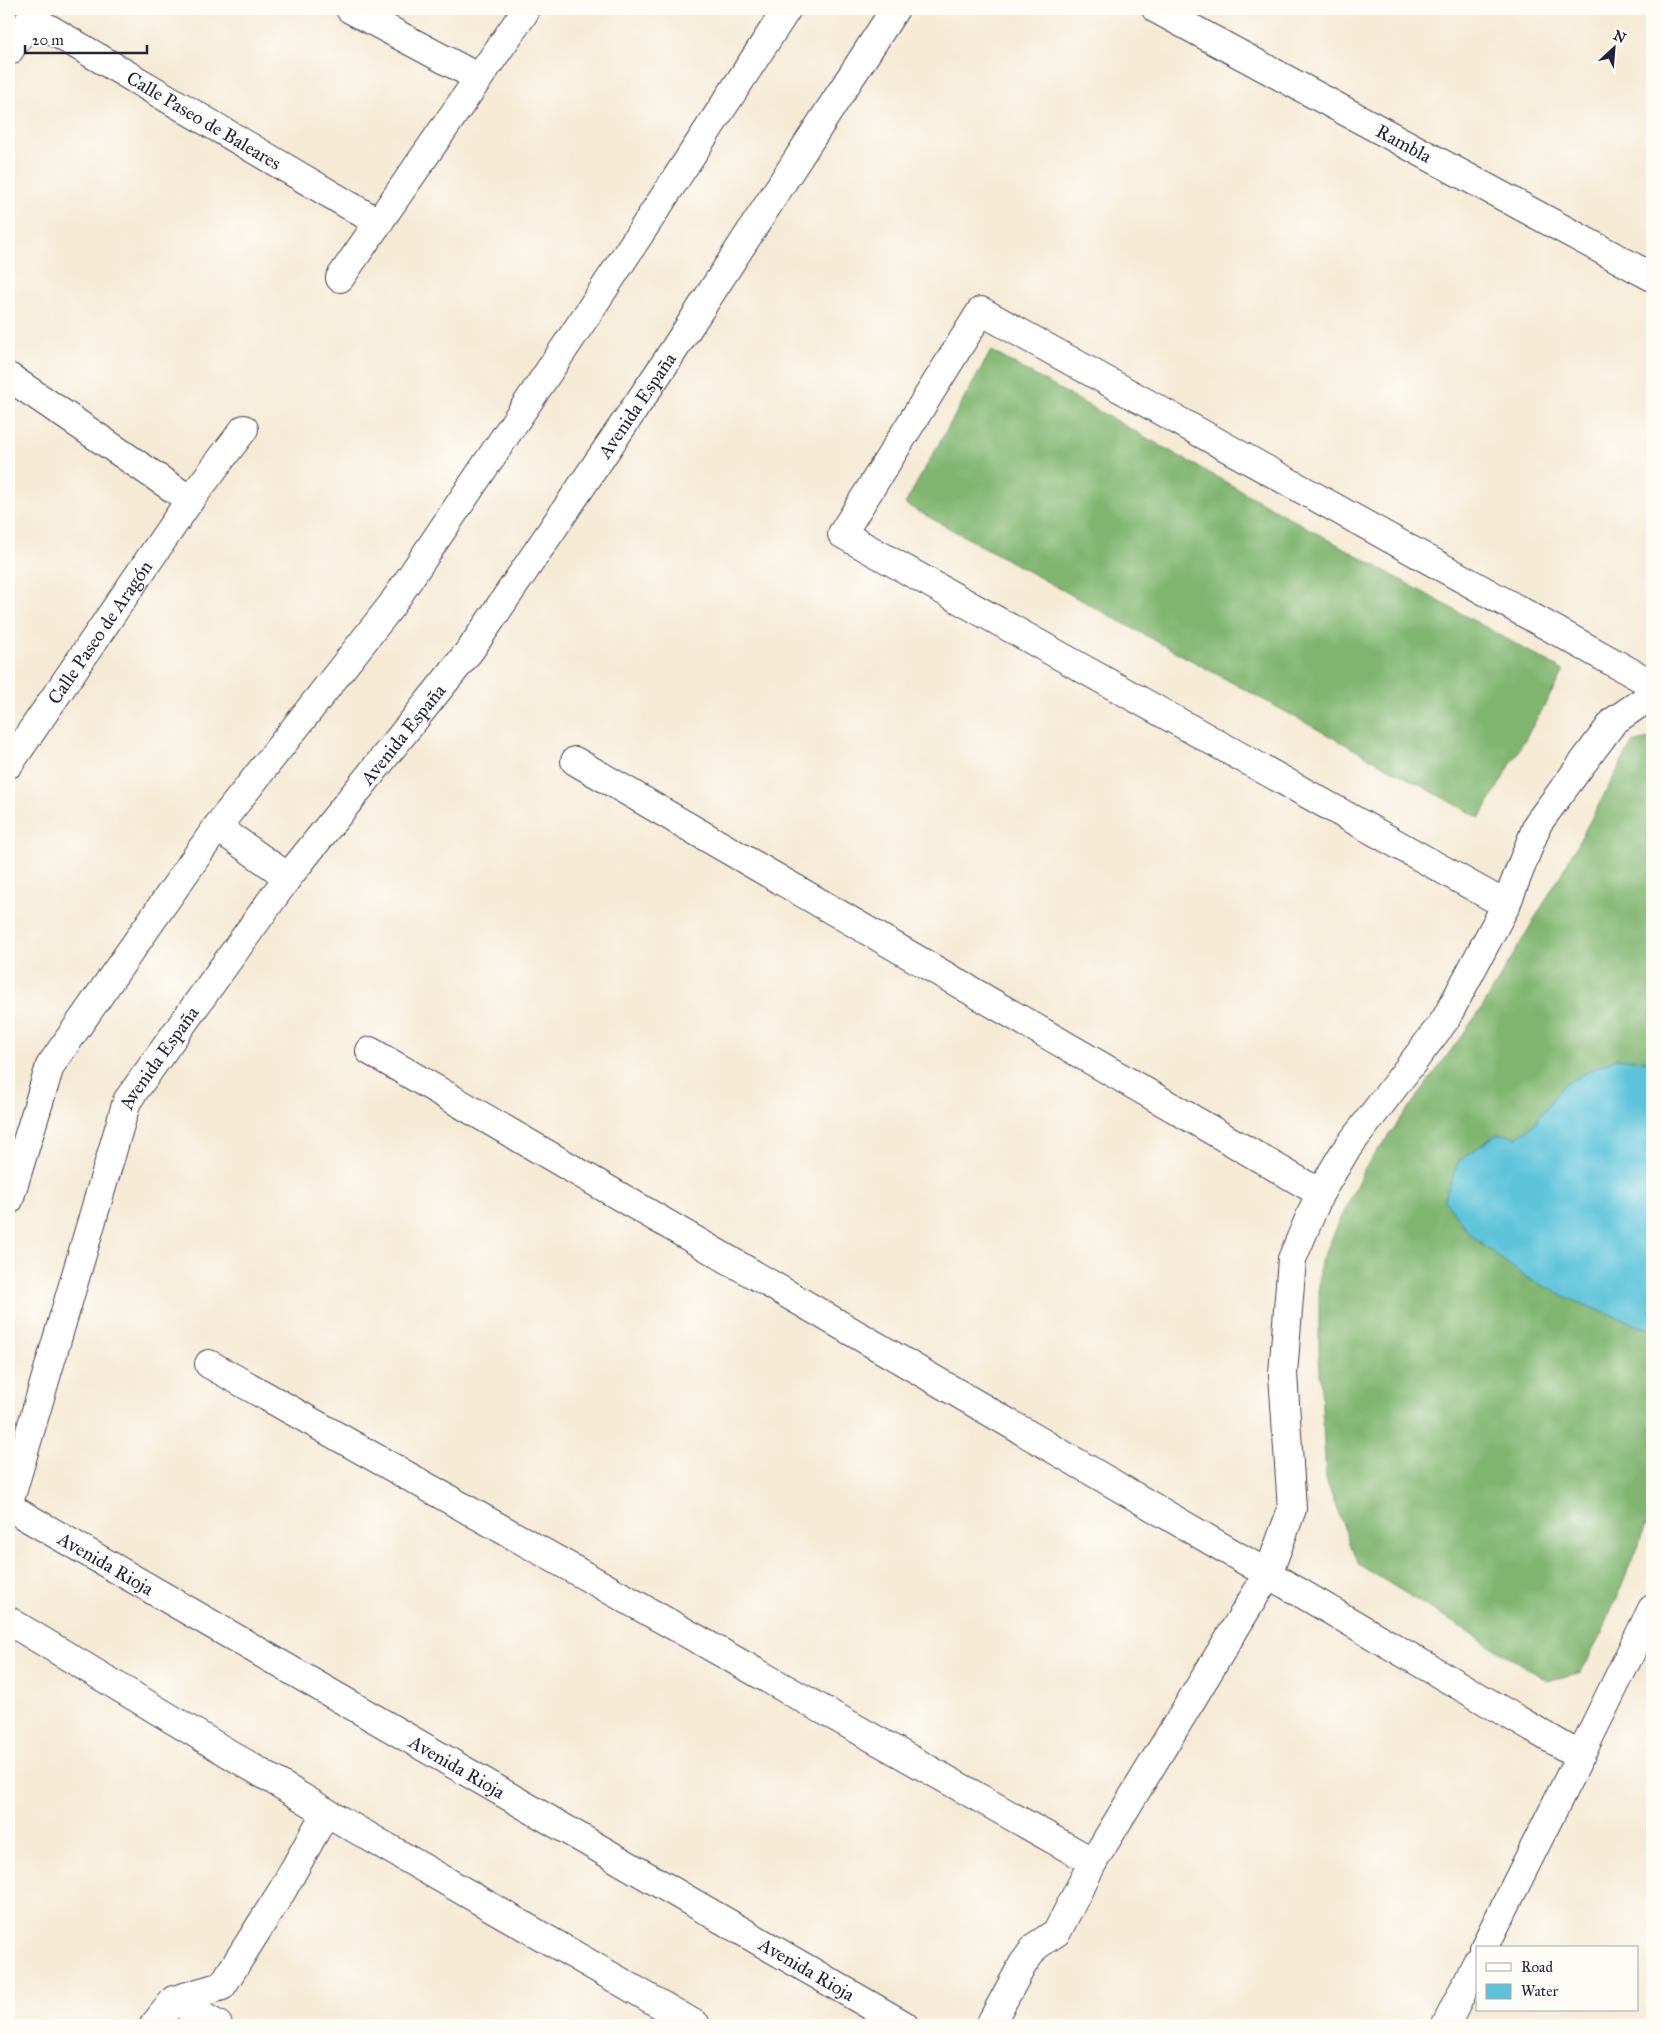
<svg xmlns="http://www.w3.org/2000/svg" width="1661" height="2034" viewBox="0 0 1661 2034" font-family="'IM FELL Great Primer',serif">
	<style>
		.forest { fill: #80b570; stroke: #516c56 }
		.water { fill: #5cc3da; stroke: #3f728a }
		.lines { fill: none; stroke-linecap: round; stroke-linejoin: round }
		.minor-casing { stroke: #424052; stroke-width: 30 }
		.tertiary-casing { stroke: #424052; stroke-width: 30 }
		.secondary-casing { stroke: #424052; stroke-width: 30 }
		.minor { stroke: #fff; stroke-width: 28 }
		.tertiary { stroke: #fff; stroke-width: 28 }
		.secondary { stroke: #fff; stroke-width: 28 }
		.labels { text-anchor: middle; stroke-width: 4.5; stroke-linejoin: round; paint-order: stroke }
		.street-label { font-size: 19px; fill: #22223b; stroke: #fdfcf7 }
	</style>
	<rect width="100%" height="100%" fill="#fdfcf7"/>
	<filter id="ink" filterUnits="userSpaceOnUse"><feTurbulence type="fractalNoise" baseFrequency=".02" numOctaves="2"/><feDisplacementMap in="SourceGraphic" scale="10" xChannelSelector="R" yChannelSelector="G"/><feConvolveMatrix kernelMatrix="1 2 1 2 8 2 1 2 1" color-interpolation-filters="sRGB"/></filter>
	<filter id="wash" filterUnits="userSpaceOnUse"><feTurbulence type="fractalNoise" baseFrequency=".0096" numOctaves="4" result="noise"/><feDisplacementMap in="SourceGraphic" scale="20" xChannelSelector="R" yChannelSelector="G"/><feGaussianBlur stdDeviation="1.12" result="paint"/><feColorMatrix in="noise" values="0 0 0 0 0 0 0 0 0 0 0 0 0 0 0 0 0 1.4 0 .05"/><feComposite in="paint" operator="in"/></filter>
	<g filter="url(#wash)">
		<rect width="100%" height="100%" fill="#f5ead4"/>
		<g class="forest">
			<polygon points="991,351 1564,671 1480,818 905,504"/>
			<polygon points="1652,738 1652,1511 1602,1633 1581,1672 1548,1681 1358,1564 1326,1480 1319,1354 1319,1266 1364,1169 1482,1008 1564,869 1632,743"/>
		</g>
		<polygon class="water" points="1616,1058 1652,1062 1652,1328 1645,1328 1575,1301 1523,1276 1470,1234 1444,1199 1459,1161 1497,1134 1517,1137 1532,1127 1564,1084"/>
	</g>
	<g filter="url(#ink)">
		<g class="lines">
			<g class="minor-casing">
				<g id="minor">
					<polyline points="350,9 479,78"/>
					<path id="s1" d="M1156,9l496,268"/>
					<path id="s2" d="M31,18l348,205"/>
					<polyline points="9,51 37,9"/>
					<polyline points="340,278 524,13"/>
					<polyline points="9,377 190,500"/>
					<polyline points="575,761 1320,1193"/>
					<path id="s3" d="M9,764l181,-264 54,-71"/>
					<polyline points="1506,905 842,534 981,311 1652,684"/>
					<polyline points="370,1051 1268,1574"/>
					<polyline points="209,1364 1093,1862"/>
					<polyline points="1484,1948 1580,1756"/>
					<polyline points="174,2000 218,2025"/>
					<polyline points="154,2025 174,2000 222,1986 282,1891 326,1812"/>
					<polyline points="1446,2025 1477,1962"/>
				</g>
			</g>
			<g class="tertiary-casing">
				<g id="tertiary">
					<polyline points="1268,1574 1580,1756 1652,1609"/>
					<polyline points="990,2025 1023,1964 1036,1946 1057,1932 1093,1862 1268,1574 1292,1509 1283,1374 1292,1259 1320,1193 1345,1151 1445,1020 1506,905 1538,823 1614,721 1652,695"/>
				</g>
			</g>
			<g class="secondary-casing">
				<g id="secondary">
					<polyline points="217,827 288,877"/>
					<polyline points="9,1200 50,1066 217,827 391,606 590,310 787,9"/>
					<path id="s4" d="M9,1503l118,-402 161,-224 183,-228 195,-287 229,-353"/>
					<path id="s5" d="M9,1507l895,518"/>
					<polyline points="9,1621 326,1812 696,2025"/>
				</g>
			</g>
			<use href="#minor" class="minor"/>
			<use href="#tertiary" class="tertiary"/>
			<use href="#secondary" class="secondary"/>
		</g>
	</g>
	<g class="labels">
		<g class="street-label">
			<text dy="7" stroke="none"><textPath href="#s2" startOffset="201">Calle Paseo de Baleares</textPath></text>
			<text dy="7" stroke="none"><textPath href="#s1" startOffset="282">Rambla</textPath></text>
			<text dy="7" stroke="none"><textPath href="#s4" startOffset="1282">Avenida España</textPath></text>
			<text dy="7" stroke="none"><textPath href="#s3" startOffset="160">Calle Paseo de Aragón</textPath></text>
			<text dy="7" stroke="none"><textPath href="#s4" startOffset="878">Avenida España</textPath></text>
			<text dy="7" stroke="none"><textPath href="#s4" startOffset="472">Avenida España</textPath></text>
			<text dy="7" stroke="none"><textPath href="#s5" startOffset="112">Avenida Rioja</textPath></text>
			<text dy="7" stroke="none"><textPath href="#s5" startOffset="518">Avenida Rioja</textPath></text>
			<text dy="7" stroke="none"><textPath href="#s5" startOffset="922">Avenida Rioja</textPath></text>
		</g>
	</g>
	<rect width="1661" height="2034" fill="none" stroke="#fdfcf7" stroke-width="30"/>
	<rect x="1476" y="1946" width="162" height="65" fill="#fdfcf7" stroke="#a5a5ac"/>
	<rect x="1486" y="1963" width="25" height="8" fill="#ffffff" stroke="#a5a5ac"/>
	<text x="1521" y="1972" font-size="15" fill="#22223b">Road</text>
	<rect x="1486" y="1984" width="25" height="15" fill="#5cc3da" stroke="#a5a5ac"/>
	<text x="1521" y="1996" font-size="15" fill="#22223b">Water</text>
	<g transform="translate(1614 48) rotate(26)" stroke="#fdfcf7" stroke-width="4" paint-order="stroke">
	<path d="M0-4L9 19L0 12L-9 19Z" fill="#22223b"/>
	<text y="-8" font-size="14" font-weight="bold" text-anchor="middle" fill="#22223b">N</text>
	</g>
	<path d="M25 45v8h122v-8" fill="none" stroke="#22223b" stroke-width="2.5"/>
	<text x="32" y="45" font-size="15" fill="#22223b" stroke="#fdfcf7" stroke-width="4" paint-order="stroke">20 m</text>
</svg>
